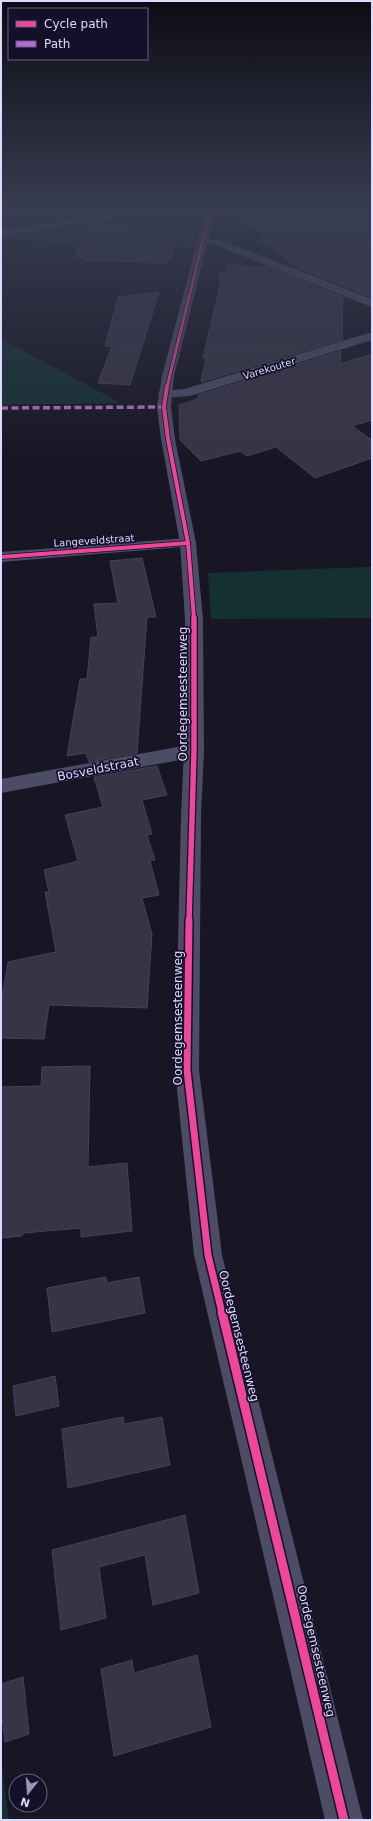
<svg xmlns="http://www.w3.org/2000/svg" width="373" height="1821" viewBox="0 0 373 1821" font-family="'DejaVu Sans',sans-serif">
	<style>
		.green { fill: #143031 }
		.building { fill: #383446; stroke: #454158 }
		.lines { fill: none; stroke-linecap: round; stroke-linejoin: round }
		.minor { fill: #4d4c65; fill-rule: evenodd }
		.tertiary { fill: #4d4c65; fill-rule: evenodd }
		.quiet { stroke: #b36fd0; stroke-width: 3.5; stroke-dasharray: 7 3.5; stroke-linecap: butt }
		.cycleway-far4-casing { stroke: #15102a; stroke-width: 4.5 }
		.cycleway-far3-casing { stroke: #15102a; stroke-width: 5.5 }
		.cycleway-far2-casing { stroke: #15102a; stroke-width: 8 }
		.cycleway-far1-casing { stroke: #15102a; stroke-width: 10 }
		.cycleway-casing { stroke: #15102a; stroke-width: 12 }
		.cycleway-far4 { stroke: #ed469a; stroke-width: 3 }
		.cycleway-far3 { stroke: #ed469a; stroke-width: 4 }
		.cycleway-far2 { stroke: #ed469a; stroke-width: 5.5 }
		.cycleway-far1 { stroke: #ed469a; stroke-width: 7 }
		.cycleway { stroke: #ed469a; stroke-width: 9 }
		.labels { text-anchor: middle; stroke-width: 3.5; stroke-linejoin: round; paint-order: stroke }
		.far-street-label { font-size: 10px; fill: #dedaff; stroke: #15102a }
		.street-label { font-size: 12px; fill: #dedaff; stroke: #15102a }
	</style>
	<rect width="100%" height="100%" fill="#181624"/>
	<g class="green">
		<polygon points="181,211 201,213 197,238 194,248 2,239 3,234 144,214"/>
		<polygon points="1,339 121,403 1,405"/>
		<polygon points="372,565 372,618 211,619 208,573 368,567"/>
		<polygon points="1,1762 9,1820 1,1820"/>
	</g>
	<g class="building">
		<polygon points="276,208 340,208 372,221 372,297 298,268 299,268 258,239 266,238 236,214"/>
		<polygon points="100,223 110,225 126,223 132,227 179,229 170,260 167,263 84,260 85,258 75,257 90,224"/>
		<polygon points="227,265 267,267 343,297 342,340 201,382 206,358 203,358 220,285 220,272 226,272"/>
		<polygon points="159,292 130,385 98,383 112,346 105,346 118,297"/>
		<polygon points="341,351 340,364 372,354 372,420 352,426 372,440 372,458 315,478 276,447 247,456 240,451 201,461 180,440 179,405 198,399 198,395"/>
		<polygon points="142,558 156,617 147,617 137,753 89,762 86,753 67,756 80,679 87,679 91,637 98,637 94,604 118,603 110,561"/>
		<polygon points="157,766 167,795 142,800 152,834 147,835 155,860 150,861 159,895 142,898 152,934 147,1008 49,1005 44,1039 1,1038 1,1004 8,962 56,952 45,892 49,892 44,870 78,861 65,815 103,807 94,777"/>
		<polygon points="90,1066 88,1167 127,1163 132,1231 81,1237 81,1228 24,1233 22,1236 1,1238 1,1087 41,1086 42,1067"/>
		<polygon points="106,1277 107,1283 139,1277 145,1313 52,1332 47,1288"/>
		<polygon points="55,1376 59,1406 16,1416 13,1386"/>
		<polygon points="123,1417 124,1424 162,1417 170,1465 68,1488 62,1429"/>
		<polygon points="185,1515 199,1593 153,1605 145,1555 99,1567 106,1618 61,1630 52,1550"/>
		<polygon points="197,1655 211,1727 114,1756 101,1669 132,1660 134,1673"/>
		<polygon points="23,1677 29,1734 5,1742 1,1709 1,1684"/>
	</g>
	<g class="lines">
		<g class="minor">
			<polygon points="149,208 215,208 216,209 211,212 153,213 1,236 1,230"/>
			<polygon points="202,238 221,240 372,299 372,307 215,245 198,243 197,241 198,239"/>
			<polygon points="372,332 372,340 190,396 165,398 160,397 158,394 160,391 184,389"/>
			<polygon points="188,538 194,540 196,543 194,546 1,562 1,552"/>
			<polygon points="194,744 201,746 204,751 201,756 1,793 1,779"/>
		</g>
		<polygon class="tertiary" points="206,208 216,208 174,376 171,407 175,439 196,543 203,620 204,751 201,816 199,1070 222,1255 363,1820 325,1820 194,1255 175,1070 181,816 184,751 185,620 180,543 161,439 157,407 162,376"/>
		<polyline class="quiet" points="1,408 164,407"/>
		<g class="cycleway-far4-casing">
			<polyline id="cycleway-far4" points="167,387 211,208"/>
		</g>
		<g class="cycleway-far3-casing">
			<g id="cycleway-far3">
				<polyline points="167,386 164,407 168,439 188,543 194,619"/>
				<polyline points="1,557 188,543"/>
			</g>
		</g>
		<g class="cycleway-far2-casing">
			<polyline id="cycleway-far2" points="189,921 194,751 194,618"/>
		</g>
		<g class="cycleway-far1-casing">
			<polyline id="cycleway-far1" points="189,920 187,1070 208,1255 222,1313"/>
		</g>
		<g class="cycleway-casing">
			<polyline id="cycleway" points="222,1312 344,1820"/>
		</g>
		<use href="#cycleway-far4" class="cycleway-far4"/>
		<use href="#cycleway-far3" class="cycleway-far3"/>
		<use href="#cycleway-far2" class="cycleway-far2"/>
		<use href="#cycleway-far1" class="cycleway-far1"/>
		<use href="#cycleway" class="cycleway"/>
	</g>
	<linearGradient id="sky" x2="0" y2="1"><stop stop-color="#0d0c14"/><stop offset="0.45" stop-color="#373c50"/><stop offset="1" stop-color="#373c50" stop-opacity="0"/></linearGradient>
	<rect width="373" height="463" fill="url(#sky)"/>
	<g class="labels">
		<g class="far-street-label">
			<text transform="translate(269 368) rotate(-17)" y="4">Varekouter</text>
			<text transform="translate(94 540) rotate(-4)" y="4">Langeveldstraat</text>
		</g>
		<g class="street-label">
			<text transform="translate(183 694) rotate(-90)" y="4">Oordegemsesteenweg</text>
			<text transform="translate(98 769) rotate(-11)" y="4">Bosveldstraat</text>
			<text transform="translate(178 1018) rotate(-90)" y="4">Oordegemsesteenweg</text>
			<text transform="translate(239 1336) rotate(76)" y="4">Oordegemsesteenweg</text>
			<text transform="translate(316 1651) rotate(77)" y="4">Oordegemsesteenweg</text>
		</g>
	</g>
	<rect width="373" height="1821" fill="none" stroke="#dedaff" stroke-width="4"/>
	<rect x="8" y="8" width="140" height="52" fill="#15102a" stroke="#65617f"/>
	<rect x="16" y="21" width="20" height="6" fill="#ed469a" stroke="#65617f"/>
	<text x="44" y="28" font-size="12" fill="#dedaff">Cycle path</text>
	<rect x="16" y="41" width="20" height="6" fill="#b36fd0" stroke="#65617f"/>
	<text x="44" y="48" font-size="12" fill="#dedaff">Path</text>
	<g transform="translate(28 1793) rotate(197)"><circle r="19" fill="#15102a" stroke="#65617f"/>
	<path d="M0-3L7 15L0 10L-7 15Z" fill="#9995b2"/>
	<text y="-6" font-size="11" font-weight="bold" text-anchor="middle" fill="#dedaff">N</text>
	</g>
</svg>
